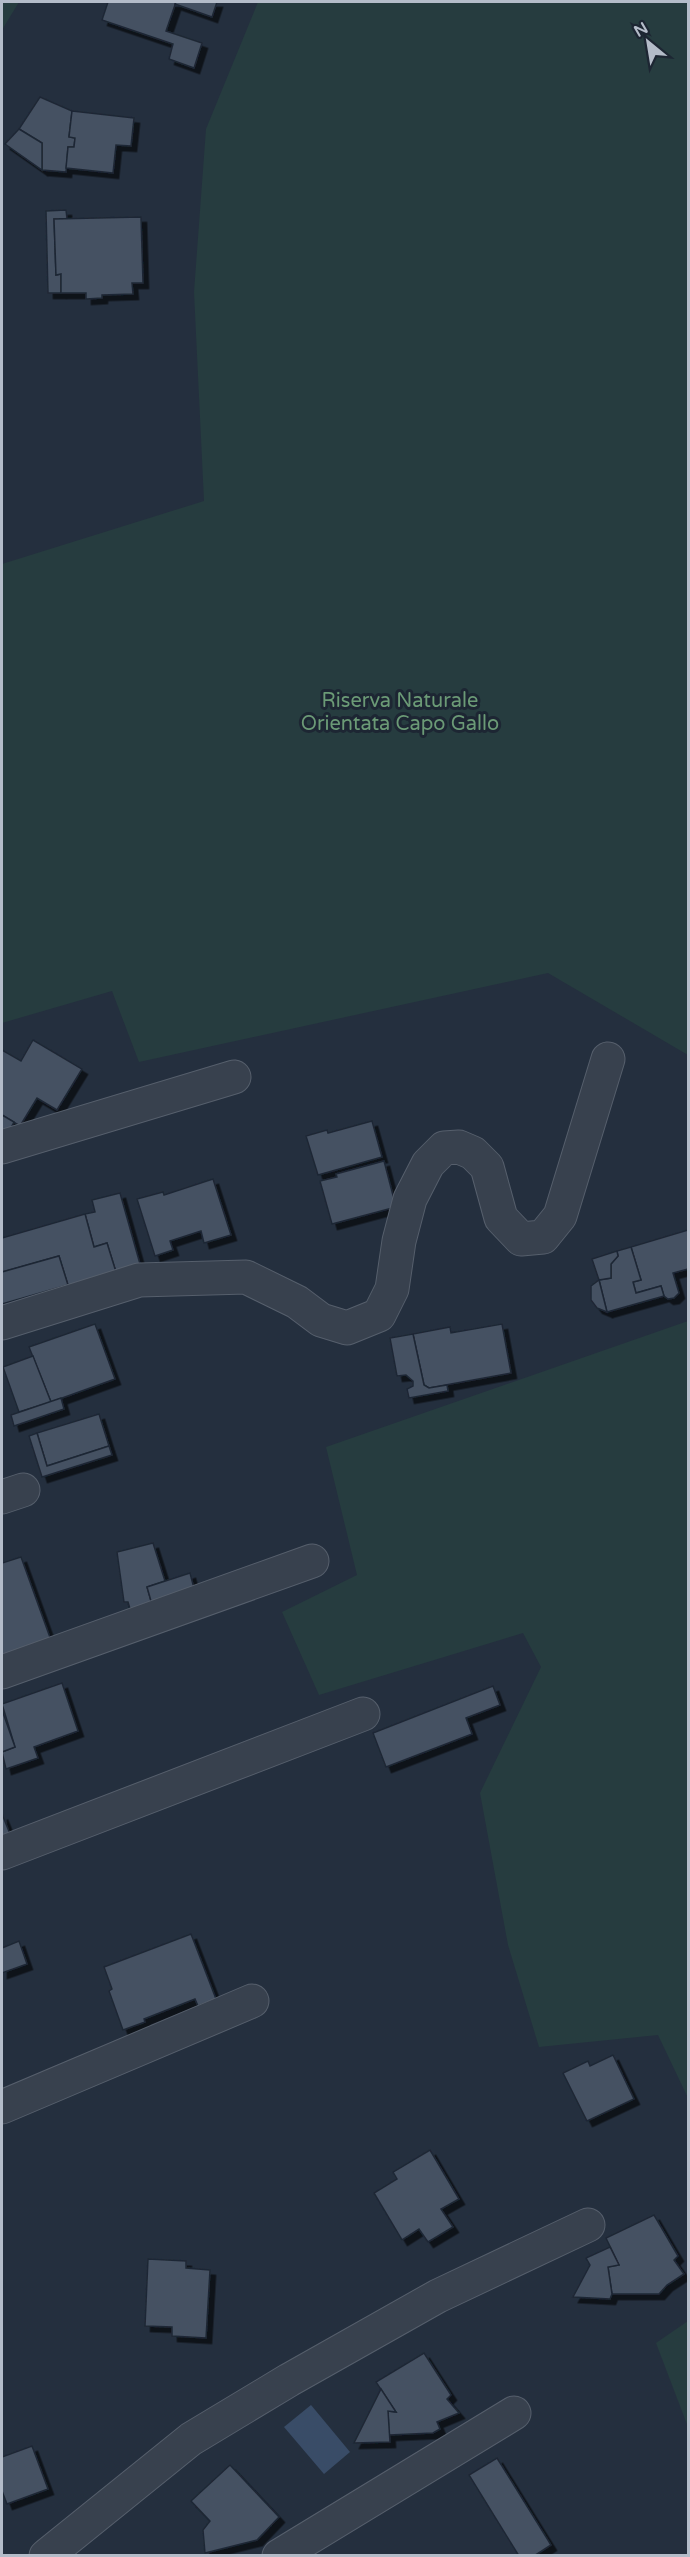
<svg xmlns="http://www.w3.org/2000/svg" width="690" height="2557" viewBox="0 0 690 2557" font-family="'Varela Round',sans-serif">
	<style>
		.green { fill: #263c3f }
		.water { fill: #394c67 }
		.building { fill: #455162; stroke: #1f2835; stroke-width: 1.5; filter: url(#shadow) }
		.lines { fill: none; stroke-linecap: round; stroke-linejoin: round }
		.minor-casing { stroke: #565f6c; stroke-width: 35 }
		.minor { stroke: #38414e; stroke-width: 33 }
		.labels { text-anchor: middle; stroke-width: 6; stroke-linejoin: round; paint-order: stroke }
		.park-label { font-size: 20px; fill: #6b9a76; stroke: #1d2633 }
	</style>
	<defs>
		<filter id="shadow"><feDropShadow dx="5.5" dy="5.5" stdDeviation="0" flood-color="#0009"/></filter>
	</defs>
	<rect width="100%" height="100%" fill="#242f3e"/>
	<g class="green">
		<polygon points="2,2 19,2 2,30"/>
		<polygon points="258,2 688,2 688,1055 548,973 139,1062 112,991 2,1023 2,564 204,501 194,292 206,129"/>
		<polygon points="688,1321 688,2098 658,2035 539,2047 508,1945 480,1793 541,1667 523,1633 319,1695 282,1612 357,1575 326,1447"/>
		<polygon points="688,2321 688,2427 656,2343"/>
	</g>
	<polygon class="water" points="311,2405 350,2452 324,2474 284,2427"/>
	<g class="building">
		<polygon points="108,2 176,2 166,31 202,43 194,68 169,59 173,44 102,20"/>
		<polygon points="176,2 217,2 212,17 175,4"/>
		<polygon points="40,97 72,111 69,137 75,138 74,147 68,147 66,172 42,170 42,143 19,129"/>
		<polygon points="72,111 134,118 131,146 116,145 113,173 66,168 68,147 74,147 75,138 69,137"/>
		<polygon points="19,129 42,143 42,170 5,144"/>
		<polygon points="66,210 67,219 54,219 56,275 61,274 61,293 48,293 46,211"/>
		<polygon points="141,217 143,283 132,283 133,294 102,295 102,298 86,299 86,293 61,293 61,274 56,275 54,219"/>
		<polygon points="33,1040 82,1069 57,1110 37,1098 20,1126 2,1115 2,1050 21,1061"/>
		<polygon points="2,1115 14,1122 2,1144"/>
		<polygon points="372,1121 382,1157 318,1175 306,1136 327,1130 328,1133"/>
		<polygon points="384,1161 396,1207 332,1224 320,1181 337,1177 336,1174"/>
		<polygon points="213,1179 231,1235 204,1243 201,1231 170,1241 173,1250 155,1256 137,1199 163,1192 164,1195"/>
		<polygon points="120,1193 140,1264 116,1272 107,1243 94,1247 85,1214 95,1212 92,1200"/>
		<polygon points="85,1214 94,1247 107,1243 116,1272 2,1310 2,1304 68,1285 59,1256 2,1272 2,1238"/>
		<polygon points="688,1230 688,1269 673,1273 679,1293 674,1298 668,1299 664,1296 661,1286 636,1293 633,1282 641,1280 631,1247"/>
		<polygon points="631,1247 641,1280 633,1282 636,1293 661,1286 664,1296 607,1312 599,1280 611,1278 611,1264 618,1256 617,1251"/>
		<polygon points="617,1251 618,1256 611,1264 611,1278 599,1280 592,1259"/>
		<polygon points="59,1256 68,1285 2,1304 2,1272"/>
		<polygon points="599,1280 607,1312 597,1308 591,1300 591,1286"/>
		<polygon points="95,1324 115,1379 51,1402 29,1347"/>
		<polygon points="502,1324 511,1373 429,1388 424,1385 413,1334 450,1327 451,1333"/>
		<polygon points="413,1334 424,1385 429,1388 447,1385 448,1391 409,1398 407,1389 413,1386 413,1381 406,1375 397,1376 390,1338"/>
		<polygon points="33,1356 51,1402 19,1412 3,1367"/>
		<polygon points="61,1398 64,1409 14,1426 11,1415"/>
		<polygon points="99,1414 109,1446 47,1466 37,1433"/>
		<polygon points="37,1433 47,1466 109,1446 112,1455 42,1477 29,1436"/>
		<polygon points="153,1543 165,1581 147,1587 155,1615 134,1622 128,1602 124,1602 117,1552"/>
		<polygon points="21,1557 52,1643 2,1661 2,1563"/>
		<polygon points="190,1573 197,1600 155,1615 147,1587"/>
		<polygon points="62,1683 78,1731 34,1747 38,1758 6,1769 2,1752 15,1747 2,1704"/>
		<polygon points="493,1686 500,1705 466,1718 472,1734 386,1767 373,1733"/>
		<polygon points="2,1710 15,1747 2,1752"/>
		<polygon points="2,1814 14,1844 2,1849"/>
		<polygon points="191,1934 216,1999 198,2006 195,1999 144,2019 145,2022 123,2030 109,1991 112,1989 104,1967"/>
		<polygon points="19,1941 27,1964 2,1973 2,1948"/>
		<polygon points="613,2055 634,2099 587,2121 563,2073 588,2061 590,2066"/>
		<polygon points="430,2150 459,2199 441,2209 453,2227 428,2242 419,2229 402,2240 374,2193 397,2179 393,2172"/>
		<polygon points="654,2215 678,2256 674,2260 684,2274 667,2285 659,2294 612,2294 608,2267 619,2265 606,2238"/>
		<polygon points="610,2247 619,2265 608,2267 612,2294 610,2299 573,2297 590,2265 586,2258"/>
		<polygon points="148,2259 186,2261 186,2268 210,2270 206,2338 172,2336 172,2327 145,2326"/>
		<polygon points="424,2353 451,2395 447,2399 459,2413 437,2422 440,2429 433,2433 389,2435 388,2411 396,2412 376,2382"/>
		<polygon points="381,2389 396,2412 388,2411 390,2442 354,2443"/>
		<polygon points="32,2446 48,2489 7,2504 2,2491 2,2457"/>
		<polygon points="497,2458 551,2545 534,2556 519,2556 469,2475"/>
		<polygon points="230,2465 279,2517 257,2540 205,2553 203,2530 210,2521 191,2501"/>
	</g>
	<g class="lines">
		<g class="minor-casing">
			<g id="minor">
				<polyline points="2,1147 234,1077"/>
				<polyline points="2,1323 139,1280 246,1277 297,1302 321,1320 347,1328 379,1315 392,1289 399,1241 410,1199 428,1164 444,1148 459,1147 473,1153 487,1167 501,1218 521,1239 543,1237 560,1216 608,1059"/>
				<polyline points="2,1497 23,1490"/>
				<polyline points="2,1672 312,1561"/>
				<polyline points="2,1853 363,1714"/>
				<polyline points="2,2107 252,2001"/>
				<polyline points="46,2556 191,2439 289,2380 438,2296 588,2225"/>
				<polyline points="279,2556 514,2413"/>
			</g>
		</g>
		<use href="#minor" class="minor"/>
	</g>
	<g class="labels">
		<g class="park-label">
			<text x="400" y="707">Riserva Naturale<tspan x="400" dy="23">Orientata Capo Gallo</tspan></text>
		</g>
	</g>
	<rect width="690" height="2557" fill="none" stroke="#b4bcc9" stroke-width="6"/>
	<g transform="translate(648 42) rotate(330)" stroke="#1d2633" stroke-width="4.5" paint-order="stroke">
	<path d="M0-4.5L10 22L0 15L-10 22Z" fill="#b4bcc9"/>
	<text y="-9" font-size="16" font-weight="bold" text-anchor="middle" fill="#b4bcc9">N</text>
	</g>
</svg>
